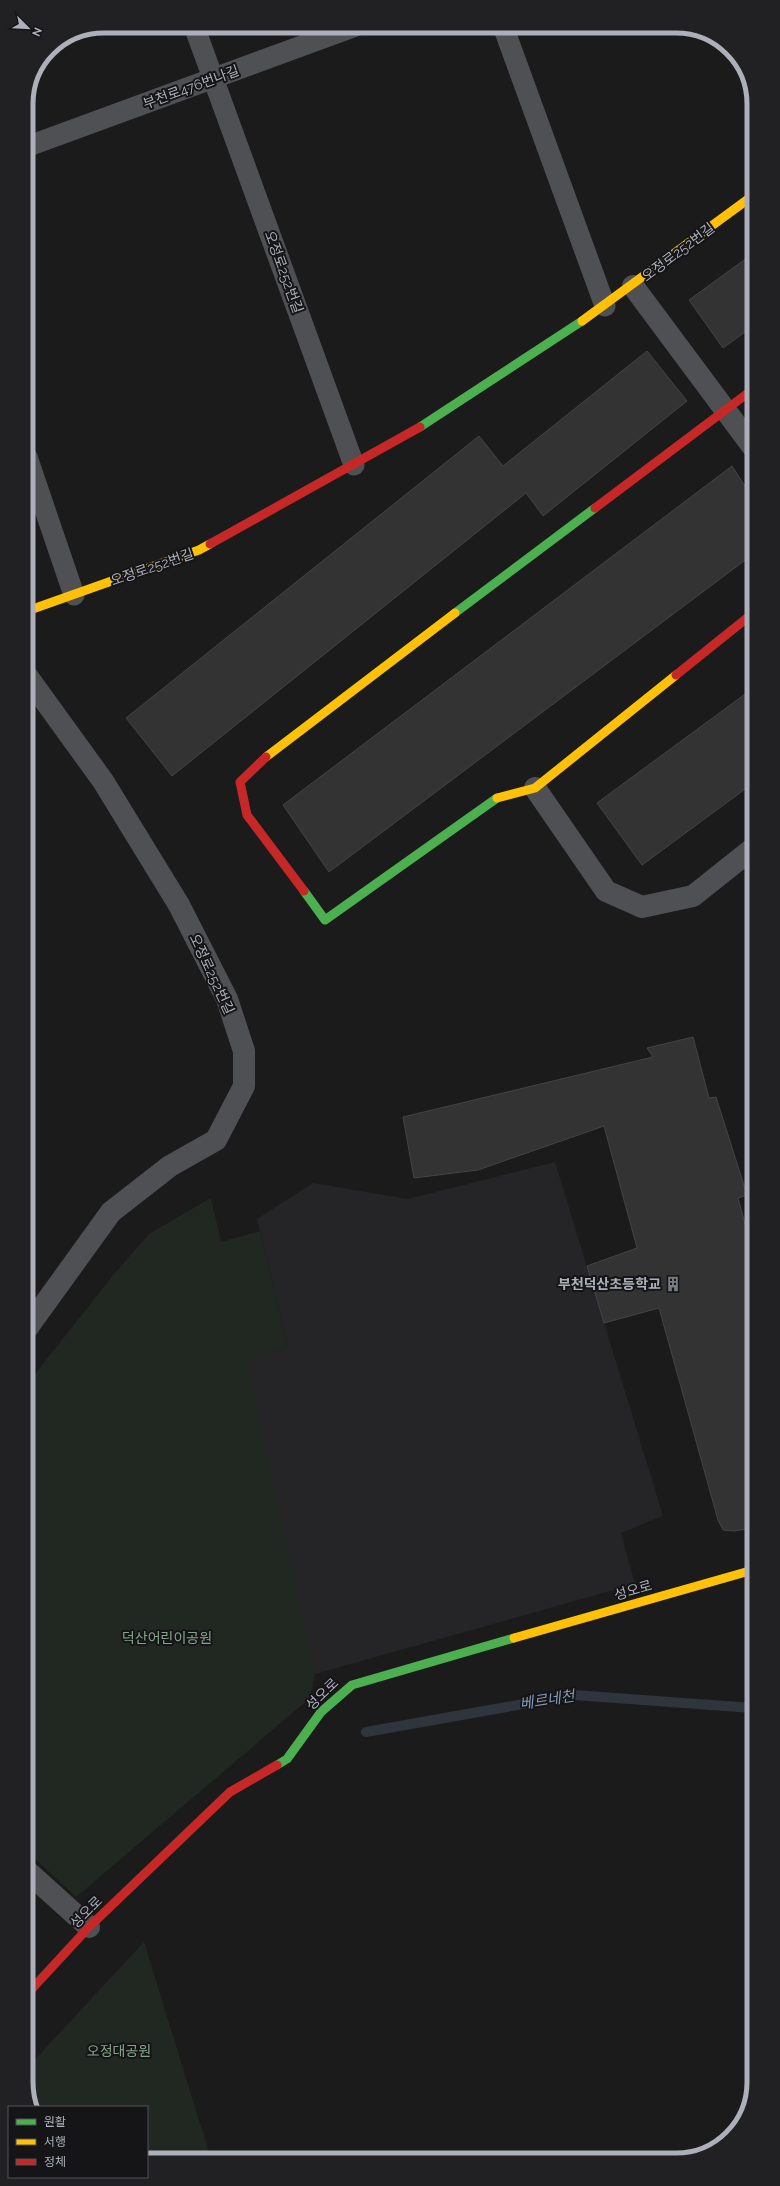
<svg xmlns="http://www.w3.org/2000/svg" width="780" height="2186" viewBox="0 0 780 2186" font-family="Raleway,'Noto Sans KR',sans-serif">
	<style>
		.built { fill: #252527 }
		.green { fill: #212822 }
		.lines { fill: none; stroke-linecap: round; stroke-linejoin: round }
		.stream { stroke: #2e353d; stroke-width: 10 }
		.building { fill: #333; stroke: #434447 }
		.lane { stroke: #4f5054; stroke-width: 21 }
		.street { stroke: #4f5054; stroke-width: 22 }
		.fast { stroke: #4caf50; stroke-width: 9 }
		.slow { stroke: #ffc107; stroke-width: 9 }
		.jam { stroke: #c62828; stroke-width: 9 }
		.labels { text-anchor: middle; stroke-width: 4; stroke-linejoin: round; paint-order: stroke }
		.street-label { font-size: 14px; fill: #adb0bb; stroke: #151517 }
		.poi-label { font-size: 14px; font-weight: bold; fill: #adb0bb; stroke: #151517; text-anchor: end }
		.park-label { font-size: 14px; fill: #85a589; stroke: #151517 }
		.water-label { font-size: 15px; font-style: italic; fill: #859bb5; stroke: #151517 }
		.rim { fill: none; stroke: #adb0bb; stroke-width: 5 }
	</style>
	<rect width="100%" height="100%" fill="#1b1b1b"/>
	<polygon class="built" points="555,1162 663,1516 621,1533 635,1584 315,1674 233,1363 288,1347 257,1219 313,1183 408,1199"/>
	<g class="green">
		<polygon points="211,1198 221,1242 260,1231 288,1347 247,1360 315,1674 310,1698 76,1897 28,1852 28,1383 114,1274 149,1234"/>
		<polygon points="144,1942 211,2159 147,2160 147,2107 32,2107 29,2102 29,2066"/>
	</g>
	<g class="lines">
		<polyline class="stream" points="366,1732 574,1695 753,1708"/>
	</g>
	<g class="building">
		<polygon points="751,255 752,327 723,348 689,300"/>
		<polygon points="647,351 687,401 543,516 526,493 172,776 126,718 479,436 503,466"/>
		<polygon points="732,466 752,497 752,555 329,872 283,805"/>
		<polygon points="752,689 752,784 642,865 597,803"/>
		<polygon points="693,1037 709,1098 716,1097 747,1195 738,1198 753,1253 753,1322 746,1324 753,1353 753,1528 734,1531 723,1530 718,1520 659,1308 604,1323 587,1266 637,1248 604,1126 478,1170 414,1178 403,1117 653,1057 647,1048"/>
	</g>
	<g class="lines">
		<g class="lane">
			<polyline points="194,26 354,465"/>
			<polyline points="503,26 605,306"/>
			<polyline points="26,147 356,26"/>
			<polyline points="27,457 74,595"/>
		</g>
		<g class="street">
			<polyline points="633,286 752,446"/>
			<polyline points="27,676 103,781 179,905 227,999 244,1051 244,1086 216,1140 170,1166 111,1212 28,1327"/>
			<polyline points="535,788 606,891 642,907 693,896 752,849"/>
			<polyline points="28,1872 89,1927"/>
		</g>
		<g class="fast">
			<polyline points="420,427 582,321"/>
			<polyline points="455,613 595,508"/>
			<polyline points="304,891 325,920 497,798"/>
			<polyline points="277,1765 287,1759 321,1712 352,1685 514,1638"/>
		</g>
		<g class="slow">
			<polyline points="582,321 751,197"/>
			<polyline points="27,611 199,550 210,544"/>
			<polyline points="266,757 455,613"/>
			<polyline points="497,798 535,788 676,675"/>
			<polyline points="514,1638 753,1570"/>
		</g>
		<g class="jam">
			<polyline points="595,508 752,390"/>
			<polyline points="210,544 420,427"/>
			<polyline points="676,675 752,614"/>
			<polyline points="266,757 240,782 247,815 304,891"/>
			<polyline points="29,1992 89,1927 230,1792 277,1765"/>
		</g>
	</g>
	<defs>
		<g id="building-bare" transform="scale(1.2)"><path d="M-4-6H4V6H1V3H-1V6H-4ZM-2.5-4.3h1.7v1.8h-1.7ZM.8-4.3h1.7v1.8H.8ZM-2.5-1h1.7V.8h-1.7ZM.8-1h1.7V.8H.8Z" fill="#7a7c83" stroke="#151517" stroke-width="2.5" paint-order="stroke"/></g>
	</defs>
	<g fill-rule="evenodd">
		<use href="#building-bare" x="673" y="1284"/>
	</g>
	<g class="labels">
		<g class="street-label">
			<text transform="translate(191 87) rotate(-20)" y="5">부천로476번나길</text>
			<text transform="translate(678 252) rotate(-37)" y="5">오정로252번길</text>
			<text transform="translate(284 272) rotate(70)" y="5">오정로252번길</text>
			<text transform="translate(152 567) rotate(-19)" y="5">오정로252번길</text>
			<text transform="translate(212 974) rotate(65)" y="5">오정로252번길</text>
			<text transform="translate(633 1590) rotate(-16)" y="5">성오로</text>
			<text transform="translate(322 1694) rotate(-44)" y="5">성오로</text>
			<text transform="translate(86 1912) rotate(-45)" y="5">성오로</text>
		</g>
		<g class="poi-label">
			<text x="661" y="1289">부천덕산초등학교</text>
		</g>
		<g class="park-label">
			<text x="167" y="1643">덕산어린이공원</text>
			<text x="119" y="2056">오정대공원</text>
		</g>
		<g class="water-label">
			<text transform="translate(547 1700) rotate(-9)" y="5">베르네천</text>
		</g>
	</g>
	<path d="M0 0H780V2186H0ZM104 33H676A71 71 0 0 1 747 104V2082A71 71 0 0 1 676 2153H104A71 71 0 0 1 33 2082V104A71 71 0 0 1 104 33Z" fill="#212124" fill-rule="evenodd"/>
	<path class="rim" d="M104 33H676A71 71 0 0 1 747 104V2082A71 71 0 0 1 676 2153H104A71 71 0 0 1 33 2082V104A71 71 0 0 1 104 33Z"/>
	<rect x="8" y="2106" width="140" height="72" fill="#151517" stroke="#525359"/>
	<rect x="16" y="2119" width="20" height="6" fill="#4caf50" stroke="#525359"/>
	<text x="44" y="2126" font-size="12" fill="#adb0bb">원활</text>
	<rect x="16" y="2139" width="20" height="6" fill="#ffc107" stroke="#525359"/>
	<text x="44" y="2146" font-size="12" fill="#adb0bb">서행</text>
	<rect x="16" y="2159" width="20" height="6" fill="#c62828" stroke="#525359"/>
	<text x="44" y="2166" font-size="12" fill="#adb0bb">정체</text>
	<g transform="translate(28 28) rotate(114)" stroke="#151517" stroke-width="3" paint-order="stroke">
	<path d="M0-3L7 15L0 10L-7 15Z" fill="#adb0bb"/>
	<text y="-6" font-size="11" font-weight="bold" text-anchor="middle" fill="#adb0bb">N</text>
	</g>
</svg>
